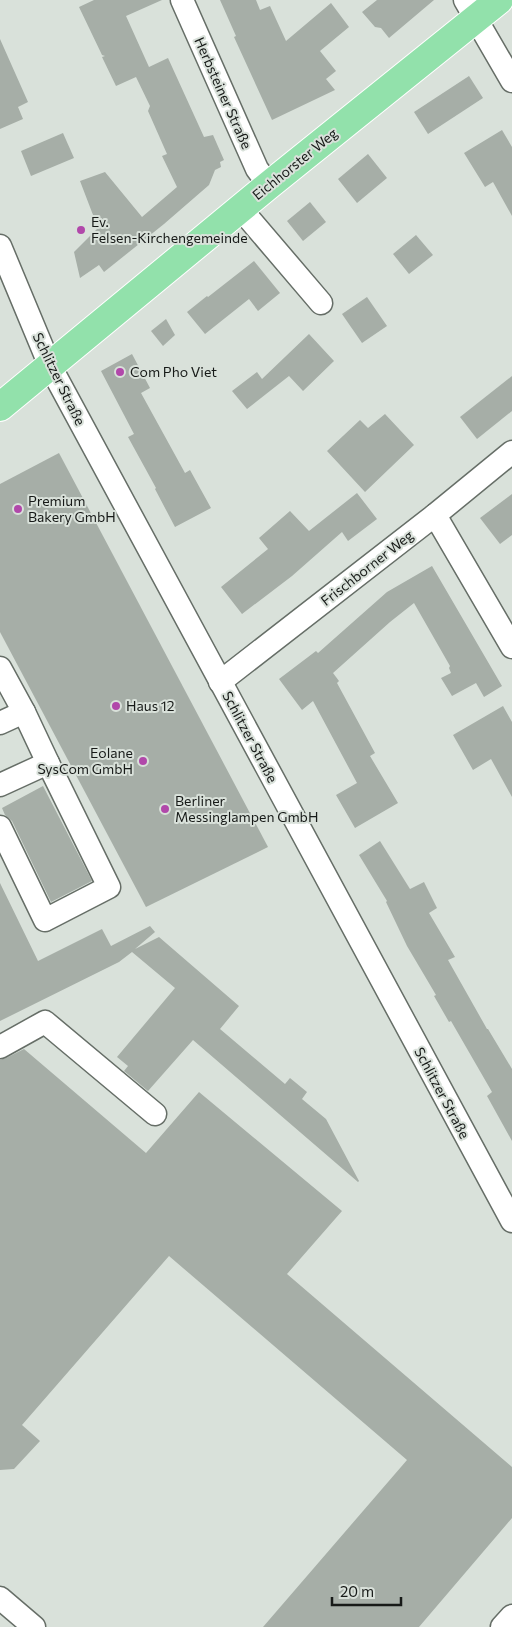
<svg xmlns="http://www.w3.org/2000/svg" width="512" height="1627" viewBox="0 0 512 1627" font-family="Commissioner,sans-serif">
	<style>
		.building { fill: #a6aea7 }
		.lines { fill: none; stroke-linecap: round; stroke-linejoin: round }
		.minor-casing { stroke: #666e67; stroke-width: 25 }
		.major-casing { stroke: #fff; stroke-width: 30 }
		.minor { stroke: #fff; stroke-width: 22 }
		.major { stroke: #92e1ab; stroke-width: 28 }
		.poi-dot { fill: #b148aa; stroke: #d9e1da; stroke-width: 2 }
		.labels { text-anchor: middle; stroke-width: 4; stroke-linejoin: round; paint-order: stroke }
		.street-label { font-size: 14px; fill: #171a18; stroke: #d9e1da }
		.poi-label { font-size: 14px; fill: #171a18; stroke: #d9e1da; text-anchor: start }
	</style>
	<rect width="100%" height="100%" fill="#d9e1da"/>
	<g class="building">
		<polygon points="94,0 162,0 126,16 149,67 168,58 204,137 213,135 224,160 220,162 221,167 215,170 209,185 164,224 104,272 99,265 80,278 74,252 98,228 80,181 105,172 142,217 177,187 162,156 167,154 148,111 150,106 136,77 116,86 102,57 105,56 102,55 79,7"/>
		<polygon points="220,0 256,0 260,10 270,6 286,41 331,3 349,27 320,51 336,71 326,79 335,90 272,120 234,37 236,36"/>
		<polygon points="377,0 434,0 389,38 381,28 375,27 362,12"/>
		<polygon points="0,39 28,102 18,107 23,119 0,129"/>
		<polygon points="469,76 483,98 428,134 414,112"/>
		<polygon points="502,130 512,147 512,216 493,182 485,187 464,153"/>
		<polygon points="63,133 74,158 31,176 21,151"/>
		<polygon points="368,154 387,178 357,203 338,179"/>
		<polygon points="310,202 326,222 303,241 287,221"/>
		<polygon points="416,235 433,255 409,274 393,254"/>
		<polygon points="254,261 280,293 258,311 249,299 205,334 187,312 207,296 208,297"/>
		<polygon points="367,297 387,326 362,343 342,314"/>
		<polygon points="166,319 175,335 163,346 151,331"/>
		<polygon points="309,334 334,361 303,391 289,376 247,409 232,391 257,372 262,379"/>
		<polygon points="132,354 150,388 141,393 185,473 190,470 211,508 175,527 155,489 156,488 128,437 134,434 101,371"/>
		<polygon points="512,376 512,411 477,439 460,417"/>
		<polygon points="385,414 414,445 365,492 327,451 360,420 368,428"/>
		<polygon points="59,453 268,847 146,907 0,632 0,484"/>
		<polygon points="357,493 377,519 348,541 342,532 292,576 242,614 221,587 268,549 259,538 290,511 309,531"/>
		<polygon points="512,494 512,535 500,544 480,518"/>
		<polygon points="432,566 502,686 484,697 476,683 452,696 441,678 451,673 449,668 450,666 414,603 390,622 333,673 339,681 337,683 375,753 370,756 398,803 355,828 336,795 357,783 313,701 302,710 279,679 316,651 318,653 387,592"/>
		<polygon points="503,706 512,722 512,797 491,759 473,770 453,735"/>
		<polygon points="43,786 92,881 51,902 12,821 5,815 2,808"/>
		<polygon points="380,841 410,889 424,882 437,908 429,913 455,957 448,960 487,1029 488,1029 512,1069 512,1141 487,1096 492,1092 451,1021 449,1022 434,996 436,995 407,946 386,902 387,901 359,855"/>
		<polygon points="0,883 38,961 102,929 111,946 150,926 155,932 135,949 159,937 239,1006 220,1029 285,1084 290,1078 307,1092 302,1099 326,1119 359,1181 358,1182 193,1040 148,1091 124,1071 128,1066 117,1057 175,988 132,952 119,962 0,1021"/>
		<polygon points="24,1049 146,1153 199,1092 342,1211 287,1274 512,1467 512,1518 419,1627 263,1627 407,1460 169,1256 22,1425 40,1441 14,1469 0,1470 0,1060 6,1058"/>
	</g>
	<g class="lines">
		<g class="minor-casing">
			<g id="minor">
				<polyline points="182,0 257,169 269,185"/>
				<polyline points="465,0 512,81"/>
				<polyline points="240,208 321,303"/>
				<polyline points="0,246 50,366 512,1221"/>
				<polyline points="435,515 512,647"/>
				<polyline points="0,668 24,712 0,723"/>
				<polyline points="220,682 435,515 512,452"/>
				<polyline points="0,785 48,763 24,712"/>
				<polyline points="0,827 45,920 109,887 48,763"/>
				<polyline points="0,1047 45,1022 155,1114"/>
				<polyline points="0,1598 34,1627"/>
				<polyline points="502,1627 512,1616"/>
			</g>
		</g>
		<g class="major-casing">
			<polyline id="major" points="0,407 269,185 499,0"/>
		</g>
		<use href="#minor" class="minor"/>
		<use href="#major" class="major"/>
	</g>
	<g class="poi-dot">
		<circle cx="81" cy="230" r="5"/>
		<circle cx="120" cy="372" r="5"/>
		<circle cx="18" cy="509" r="5"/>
		<circle cx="116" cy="706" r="5"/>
		<circle cx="143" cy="761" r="5"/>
		<circle cx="165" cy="809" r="5"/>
	</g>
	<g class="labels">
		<g class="street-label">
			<text transform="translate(223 93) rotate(66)" y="5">Herbsteiner Straße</text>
			<text transform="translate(295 164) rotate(-39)" y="5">Eichhorster Weg</text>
			<text transform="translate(59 379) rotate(64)" y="5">Schlitzer Straße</text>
			<text transform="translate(367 568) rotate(-38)" y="5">Frischborner Weg</text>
			<text transform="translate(250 737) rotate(62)" y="5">Schlitzer Straße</text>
			<text transform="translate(442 1093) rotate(62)" y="5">Schlitzer Straße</text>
		</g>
		<g class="poi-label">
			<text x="91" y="227">Ev.<tspan x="91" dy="16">Felsen-Kirchengemeinde</tspan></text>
			<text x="130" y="377">Com Pho Viet</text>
			<text x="28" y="506">Premium<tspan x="28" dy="16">Bakery GmbH</tspan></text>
			<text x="126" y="711">Haus 12</text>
			<text x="133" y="758" text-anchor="end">Eolane<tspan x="133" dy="16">SysCom GmbH</tspan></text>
			<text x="175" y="806">Berliner<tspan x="175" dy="16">Messinglampen GmbH</tspan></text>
		</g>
	</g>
	<path d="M332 1597v8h69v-8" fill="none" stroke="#171a18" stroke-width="2.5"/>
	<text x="340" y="1597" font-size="15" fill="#171a18" stroke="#d9e1da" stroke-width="4" paint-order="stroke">20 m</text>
</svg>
